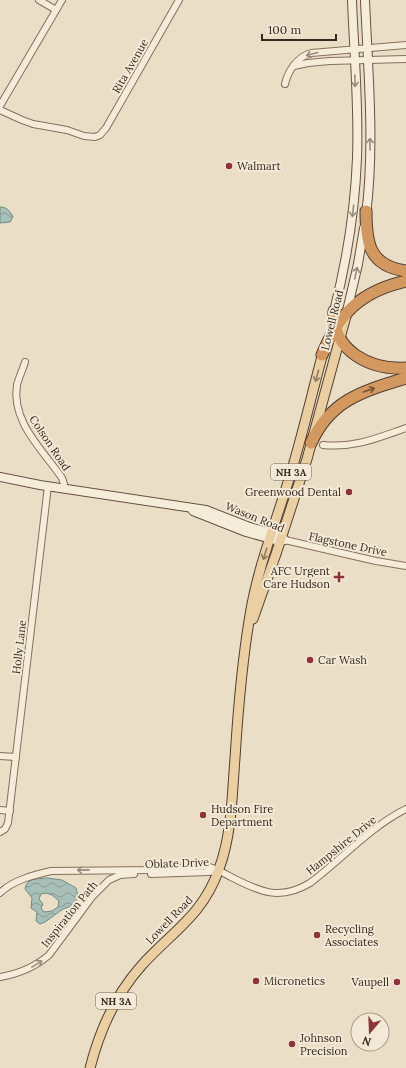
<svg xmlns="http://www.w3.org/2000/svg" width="406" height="1068" viewBox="0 0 406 1068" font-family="Lora,serif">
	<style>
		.water { fill: url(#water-waves); stroke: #6f8d83; fill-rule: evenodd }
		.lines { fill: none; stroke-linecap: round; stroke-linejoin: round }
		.street-casing { stroke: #85705e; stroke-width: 8 }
		.secondary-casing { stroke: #675241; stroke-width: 10 }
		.primary-casing { stroke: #533f32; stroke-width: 11 }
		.highway-casing { stroke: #533f32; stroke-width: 13 }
		.street { stroke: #f6ecda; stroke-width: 6 }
		.secondary { stroke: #f6ecda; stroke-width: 8 }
		.primary { stroke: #eacfa3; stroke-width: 9 }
		.highway { stroke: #d29860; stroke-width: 11 }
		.oneway { stroke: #968b7d }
		.oneway2 { stroke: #907c62 }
		.oneway3 { stroke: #75563a }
		.poi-dot { fill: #8f333a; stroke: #f3e9d6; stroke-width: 1.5 }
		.labels { text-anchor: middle; stroke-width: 4; stroke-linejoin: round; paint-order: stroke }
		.shield { fill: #f3e9d6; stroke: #6f6357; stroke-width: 1 }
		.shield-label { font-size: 10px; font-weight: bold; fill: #372a20 }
		.street-label { font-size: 11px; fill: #372a20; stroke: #f3e9d6 }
		.poi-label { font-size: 11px; fill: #372a20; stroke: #f3e9d6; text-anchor: start }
	</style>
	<defs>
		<pattern id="water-waves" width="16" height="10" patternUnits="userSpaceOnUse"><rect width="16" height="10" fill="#a8bfb7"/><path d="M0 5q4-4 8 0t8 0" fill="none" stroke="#8a9b94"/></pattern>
	</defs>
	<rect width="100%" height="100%" fill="#ebdec7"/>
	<g class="water">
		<path d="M0,207c7,0 10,4 13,10l-3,5 -10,1z"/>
		<path d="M47,878l15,2 14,8 2,8 -4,9 -11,4 -18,13 -5,2 -4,-3 1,-9 -6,-4 1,-10 -7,-9c1,-11 12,-10 22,-11zM46,893l6,2 7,6 -1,6 -6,4 -8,1 -3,-4 2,-4 -4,-5 2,-5z"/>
	</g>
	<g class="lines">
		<g class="street-casing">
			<g id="street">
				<polyline points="39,0 56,10"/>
				<polyline points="294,66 308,63 330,61 406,59"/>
				<path d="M285,84c3,-13 12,-27 26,-31l95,-8"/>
				<polyline points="0,106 62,0"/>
				<polyline points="0,110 22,120 33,124 67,130 84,136 95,137 100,135 106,128 179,0"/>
				<path d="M25,362c-2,7 -6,15 -8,23 -6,37 26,65 45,93l2,6 -1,4"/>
				<path d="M323,445c32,3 54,-7 83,-17"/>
				<polyline points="285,540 376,561 406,566"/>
				<polyline points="0,756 16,757"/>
				<polyline points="0,810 10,811"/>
				<polyline points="0,832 5,829 8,823 48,486"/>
				<polyline points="151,874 209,872 219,870"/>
				<path d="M0,893c13,-13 34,-18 51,-22l104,-1 48,-4c11,1 19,6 28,11 29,15 49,24 79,6 32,-24 60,-56 96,-74"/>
				<path d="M0,977c18,-3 35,-10 49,-22l43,-58 17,-17 11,-5 14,-1"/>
			</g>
		</g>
		<g class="secondary-casing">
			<g id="secondary">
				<path d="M365,0c3,72 10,144 1,215"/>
				<path d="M334,311c13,-51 21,-101 23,-153 2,-53 -3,-106 -5,-158"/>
				<polyline points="347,311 358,264 364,228"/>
				<polyline points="0,477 40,485 206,510 247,526 282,537 285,540"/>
				<polyline points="193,511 246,532 275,540"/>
			</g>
		</g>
		<g class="primary-casing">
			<g id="primary">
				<polyline points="253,619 276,554 307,459 346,316"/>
				<path d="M90,1068c10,-39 25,-73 52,-103 31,-34 61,-50 77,-96 13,-35 13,-74 16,-111 3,-48 7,-96 15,-143 8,-50 28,-98 42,-146 12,-40 21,-80 32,-120"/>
			</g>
		</g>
		<g class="highway-casing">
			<g id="highway">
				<path d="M366,211c0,32 3,55 40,60"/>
				<path d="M334,311c-2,40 36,59 72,57"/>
				<path d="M322,355c17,-42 39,-64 84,-74"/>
				<path d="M311,443c20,-44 53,-52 95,-65"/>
			</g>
		</g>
		<use href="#street" class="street"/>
		<use href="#secondary" class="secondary"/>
		<use href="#primary" class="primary"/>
		<use href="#highway" class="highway"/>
	</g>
	<defs><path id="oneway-shaft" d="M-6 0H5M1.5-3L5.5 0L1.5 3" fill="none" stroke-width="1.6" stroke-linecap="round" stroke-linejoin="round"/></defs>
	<g class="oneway">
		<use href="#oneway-shaft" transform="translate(312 54) rotate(165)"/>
		<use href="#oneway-shaft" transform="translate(355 81) rotate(88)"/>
		<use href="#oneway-shaft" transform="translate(370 144) rotate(-90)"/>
		<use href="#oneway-shaft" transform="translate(353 211) rotate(96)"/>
		<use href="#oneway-shaft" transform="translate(356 273) rotate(-78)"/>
		<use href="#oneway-shaft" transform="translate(83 870) rotate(179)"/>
		<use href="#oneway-shaft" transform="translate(37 964) rotate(-31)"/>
	</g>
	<g class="oneway2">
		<use href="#oneway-shaft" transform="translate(317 376) rotate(105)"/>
		<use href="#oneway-shaft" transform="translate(265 554) rotate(107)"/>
	</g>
	<use class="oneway3" href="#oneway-shaft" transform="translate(369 390) rotate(-19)"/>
	<g class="poi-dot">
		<circle cx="229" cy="166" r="4"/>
		<circle cx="349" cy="492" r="4"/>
		<path d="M337 571h4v4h4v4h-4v4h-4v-4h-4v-4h4z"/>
		<circle cx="310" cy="660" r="4"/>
		<circle cx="203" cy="815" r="4"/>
		<circle cx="317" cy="935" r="4"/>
		<circle cx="256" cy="981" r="4"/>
		<circle cx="397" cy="982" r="4"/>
		<circle cx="292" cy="1044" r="4"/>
	</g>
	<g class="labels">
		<g class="shield">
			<rect x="271" y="464" width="40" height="16" rx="3"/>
			<rect x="96" y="993" width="40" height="16" rx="3"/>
		</g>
		<g class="shield-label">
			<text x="291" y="476">NH 3A</text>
			<text x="116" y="1005">NH 3A</text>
		</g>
		<g class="street-label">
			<text transform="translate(130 66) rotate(-60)" y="4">Rita Avenue</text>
			<text transform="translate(332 320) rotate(-76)" y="4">Lowell Road</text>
			<text transform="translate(50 443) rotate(56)" y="4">Colson Road</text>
			<text transform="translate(255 517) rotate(22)" y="4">Wason Road</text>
			<text transform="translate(348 544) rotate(12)" y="4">Flagstone Drive</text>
			<text transform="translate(19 647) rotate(-83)" y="4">Holly Lane</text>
			<text transform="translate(341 845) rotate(-39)" y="4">Hampshire Drive</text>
			<text transform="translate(177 863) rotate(-2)" y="4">Oblate Drive</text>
			<text transform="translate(69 914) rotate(-51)" y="4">Inspiration Path</text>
			<text transform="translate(169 920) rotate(-46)" y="4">Lowell Road</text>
		</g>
		<g class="poi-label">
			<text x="237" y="170">Walmart</text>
			<text x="341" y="496" text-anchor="end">Greenwood Dental</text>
			<text x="330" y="575" text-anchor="end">AFC Urgent<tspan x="330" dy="13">Care Hudson</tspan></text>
			<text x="318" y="664">Car Wash</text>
			<text x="211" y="813">Hudson Fire<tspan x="211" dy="13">Department</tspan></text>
			<text x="325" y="933">Recycling<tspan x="325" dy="13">Associates</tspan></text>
			<text x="264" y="985">Micronetics</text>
			<text x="389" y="986" text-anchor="end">Vaupell</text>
			<text x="300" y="1042">Johnson<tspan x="300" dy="13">Precision</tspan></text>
		</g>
	</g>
	<g transform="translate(370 1032) rotate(199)"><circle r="19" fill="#f3e9d6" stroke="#a89d8d"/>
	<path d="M0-3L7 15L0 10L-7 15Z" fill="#8f333a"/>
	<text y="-6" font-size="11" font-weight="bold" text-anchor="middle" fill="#372a20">N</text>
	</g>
	<path d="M262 34v6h74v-6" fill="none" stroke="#372a20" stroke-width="2"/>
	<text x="268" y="34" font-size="12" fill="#372a20" stroke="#f3e9d6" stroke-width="3" paint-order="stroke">100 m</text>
</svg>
